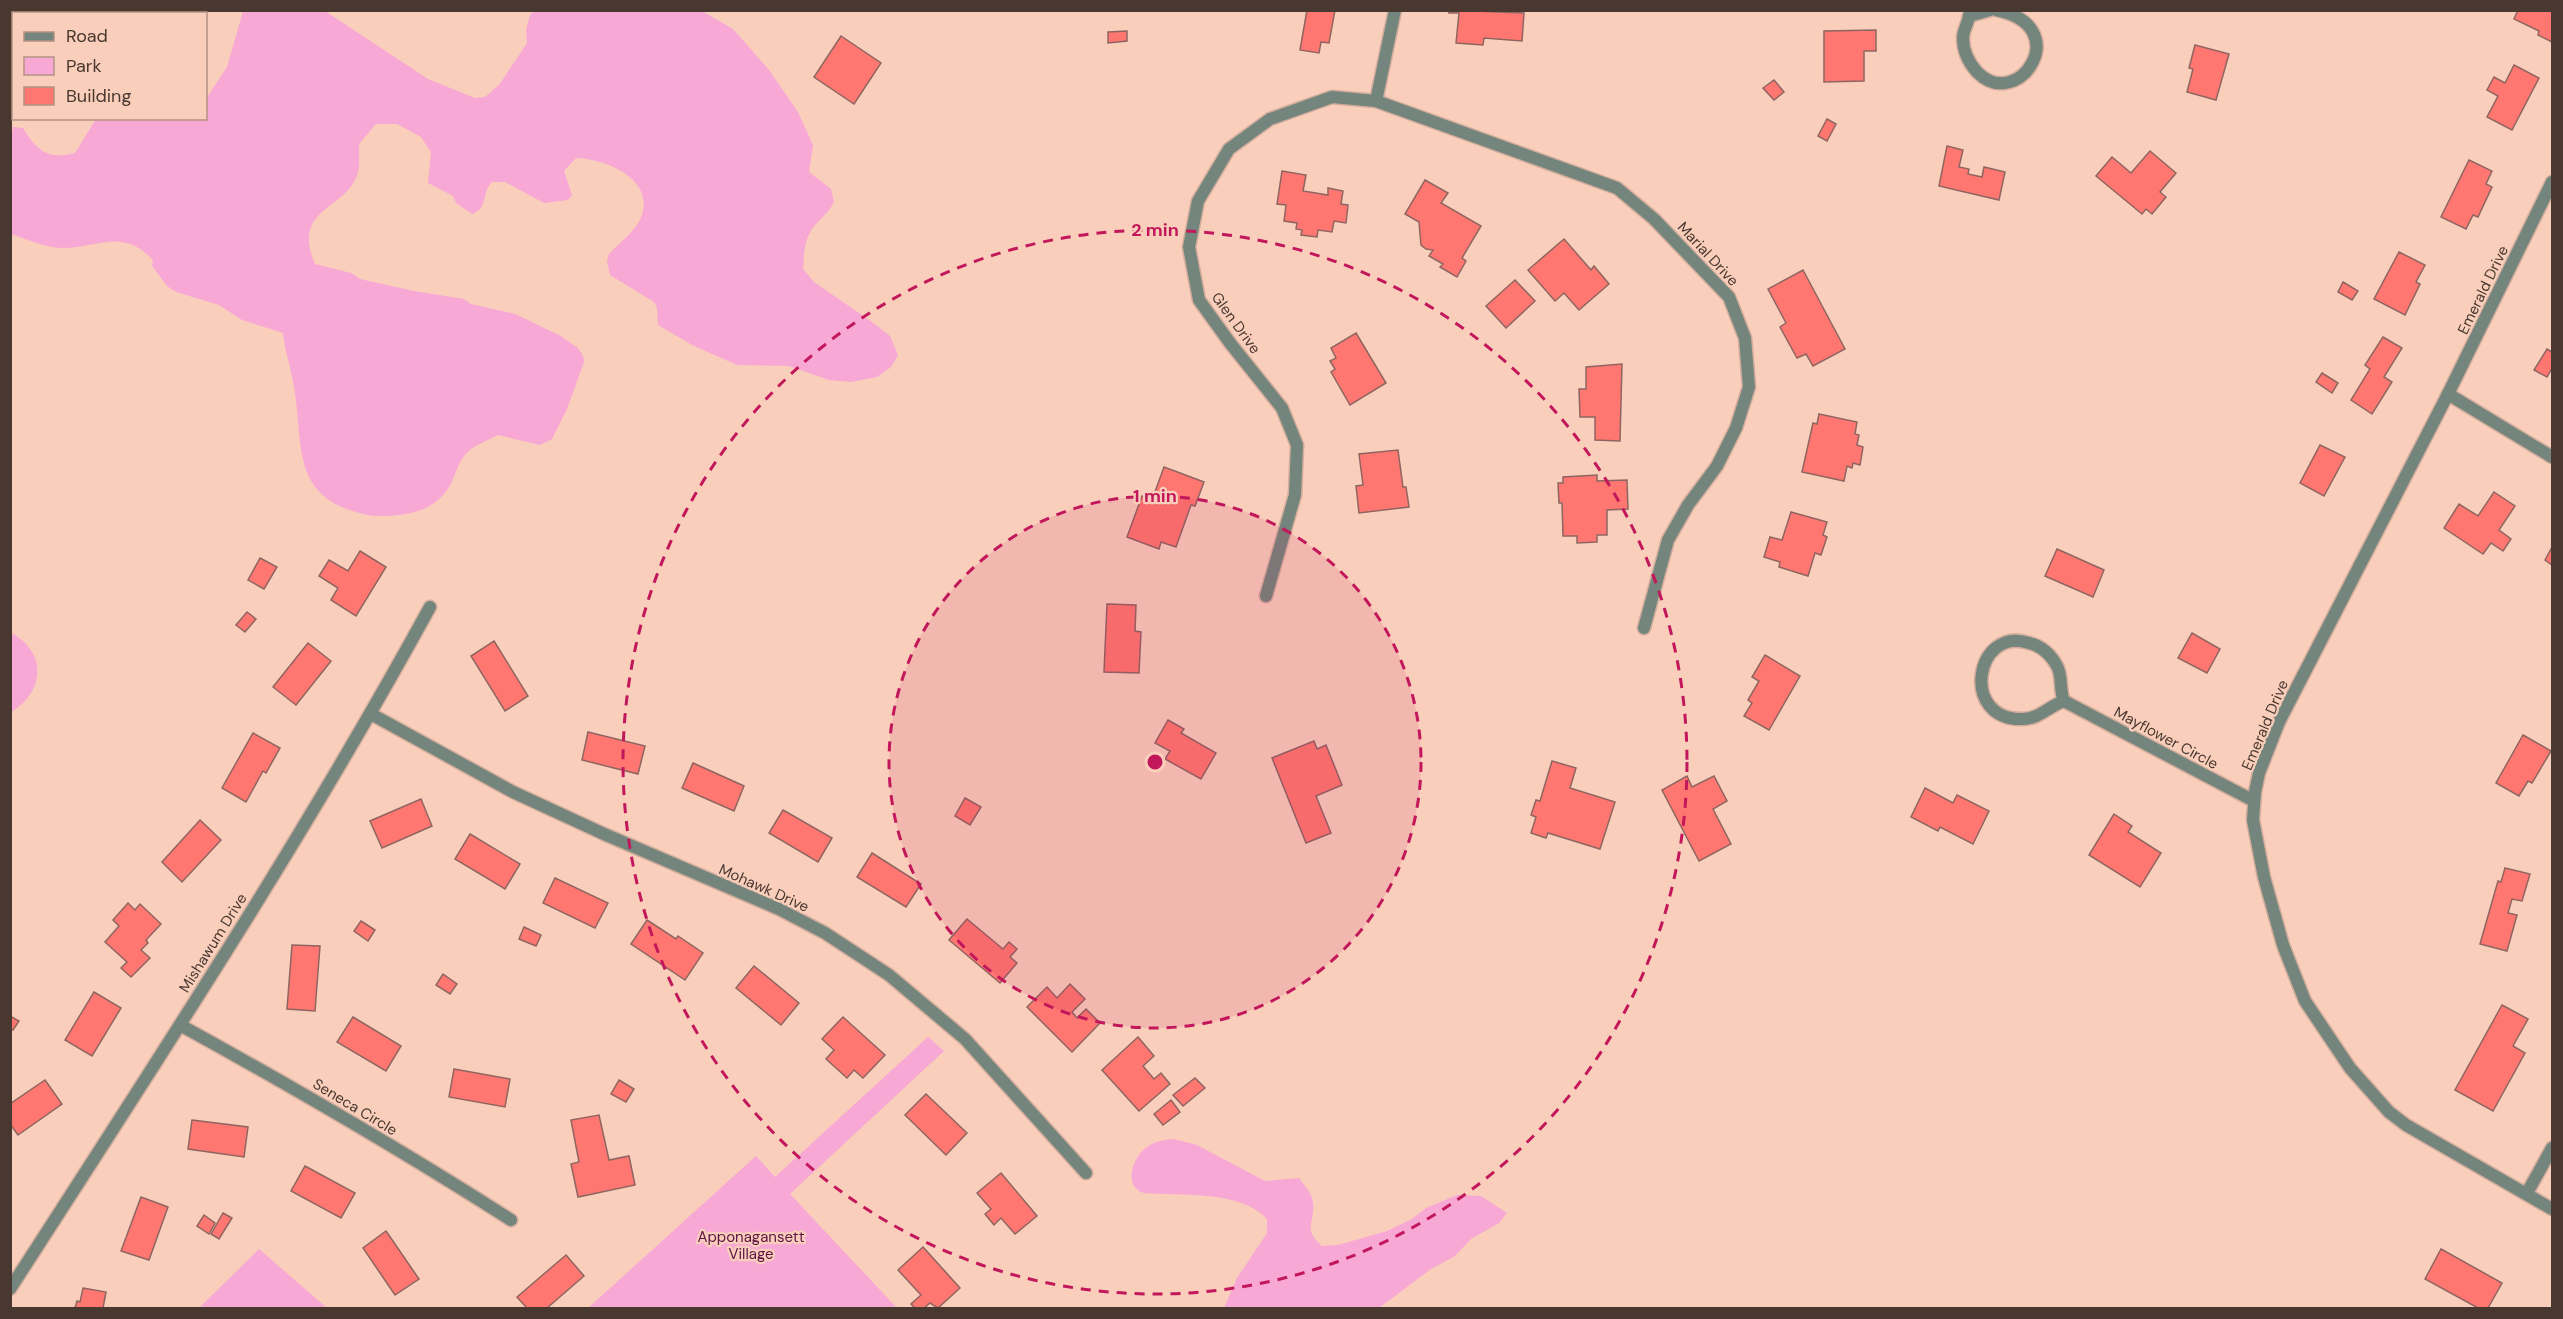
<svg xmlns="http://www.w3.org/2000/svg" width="2563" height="1319" viewBox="0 0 2563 1319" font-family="'DM Sans',sans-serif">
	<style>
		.green { fill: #f8a8d5 }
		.building { fill: #ff7770; stroke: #8f6561; stroke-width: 1.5 }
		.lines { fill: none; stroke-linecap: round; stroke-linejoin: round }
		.minor-casing { stroke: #d2ad9c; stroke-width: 15 }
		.minor { stroke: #73857c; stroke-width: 12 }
		.ring { fill: none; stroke: #c2185b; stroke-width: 3; stroke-dasharray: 10 8 }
		.labels { text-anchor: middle; stroke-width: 4.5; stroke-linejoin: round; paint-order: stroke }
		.street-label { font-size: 15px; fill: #493830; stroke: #f9cebb }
		.park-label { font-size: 15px; fill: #5e1444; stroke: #f9cebb }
		.centre { fill: #c2185b; stroke: #f9cebb; stroke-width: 3 }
		.ring-label { font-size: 18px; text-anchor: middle; font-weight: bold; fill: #c2185b; stroke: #f9cebb; stroke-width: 4.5; stroke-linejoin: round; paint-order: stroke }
	</style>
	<rect width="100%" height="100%" fill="#f9cebb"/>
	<g class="green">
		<path d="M243,11h82l103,68 47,19 10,-1 14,-12 28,-42 -1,-13 4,-15 4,-4h168l31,18 36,41 29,42 15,33 -4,27 22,17 3,13c-5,10 -11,14 -18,22 -12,13 -12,29 -13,45l11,13 58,40 18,14 8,19 -7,12 -14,10 -26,5 -22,-2 -40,-14 -52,-1 -45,-20 -34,-20 -1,-17 -3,-6 -44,-27 -3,-14 2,-7c9,-10 25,-22 31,-34 18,-40 -33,-61 -64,-62l-12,13 8,24 -4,5 -24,3 -39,-21h-13c-11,11 -3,26 -20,32l-16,-11 -3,-7 -25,-13 3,-31 -10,-15 -24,-13h-21l-17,20c0,9 1,20 -1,28 -9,38 -68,34 -43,92l36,9 9,6 54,12 50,8 7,5 44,10 44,21 19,13 5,8 1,6 -17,47 -15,30 -12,6 -42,-10c-9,5 -21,9 -28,15 -13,10 -14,28 -23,40 -3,5 -11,12 -16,15 -14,10 -46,13 -63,10 -78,-16 -64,-67 -74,-128 -3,-19 -9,-35 -11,-54l-41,-13 -23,-15 -43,-13 -9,-6 -15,-20 1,-6c-30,-32 -53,-13 -88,-12 -19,0 -37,-8 -54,-14l-1,-86 3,-21 10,1c14,23 25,32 52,25l21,-34 110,-1v-19l21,-32z"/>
		<path d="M11,633c37,19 33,60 0,79z"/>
		<polygon points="928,1037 944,1051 790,1194 897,1308 588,1308 756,1156 775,1177"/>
		<path d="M1174,1139l23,6 68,36 34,-3c4,6 11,13 13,20 6,23 -12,30 10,48l16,-1 49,-14 25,-12 14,-11 31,-13 24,1 26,17 -8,10 -28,16 -16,17 -24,13 -52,39h-155l13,-30 30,-45v-14c-26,-29 -86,-23 -123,-26 -21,-6 -12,-36 3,-46 9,-6 16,-7 27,-8z"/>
		<polygon points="259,1249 327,1308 199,1308"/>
	</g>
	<g class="building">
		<polygon points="1307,10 1335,10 1329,43 1321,42 1319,53 1300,50"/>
		<polygon points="1450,10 1524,13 1522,41 1484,38 1483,45 1456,43 1459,13 1449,13"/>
		<polygon points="2518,10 2552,10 2552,42 2538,35 2539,31 2514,19"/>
		<polygon points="1876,30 1876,51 1864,51 1864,81 1824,82 1824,31"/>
		<polygon points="1127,31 1127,41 1108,43 1108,32"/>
		<polygon points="841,36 881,63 854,104 814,77"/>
		<polygon points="2195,45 2229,54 2216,100 2187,92 2193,69 2189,68"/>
		<polygon points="2514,65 2539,78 2512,130 2487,117 2498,96 2487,90 2494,77 2505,83"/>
		<polygon points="1774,80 1784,92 1774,100 1763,88"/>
		<polygon points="1827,119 1836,124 1827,141 1818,136"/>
		<polygon points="1947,146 1963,150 1959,167 1969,169 1968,174 1982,177 1984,167 2005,172 1999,200 1939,186"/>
		<polygon points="2150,151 2176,173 2160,192 2166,197 2152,214 2146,209 2142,214 2096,176 2112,157 2131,173"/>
		<polygon points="2469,160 2492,171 2486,184 2492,187 2478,217 2473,215 2466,229 2441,217"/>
		<polygon points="1282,171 1306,175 1303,191 1328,195 1328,188 1343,191 1341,204 1348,205 1346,223 1334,221 1332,232 1318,230 1317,237 1301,235 1302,230 1296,229 1297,223 1284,221 1286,205 1277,204"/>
		<polygon points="1425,180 1448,193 1441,203 1481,226 1462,258 1466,261 1457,277 1440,267 1443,264 1429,256 1433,250 1426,249 1421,245 1419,222 1405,214"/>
		<polygon points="1564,239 1591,270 1594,266 1609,284 1579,310 1564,293 1555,301 1528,270"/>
		<polygon points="2399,252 2425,265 2416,282 2420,284 2405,315 2374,299"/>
		<polygon points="1803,270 1845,349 1813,366 1806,354 1797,358 1780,327 1786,323 1768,289"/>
		<polygon points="1515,280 1535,301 1506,328 1486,306"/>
		<polygon points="2343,282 2358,291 2352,300 2338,292"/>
		<polygon points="1356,333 1386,383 1350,405 1331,372 1335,369 1330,361 1336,358 1331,348"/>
		<polygon points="2383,337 2402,348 2384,377 2392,382 2372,414 2351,400 2370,369 2365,365"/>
		<polygon points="2547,349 2552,352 2552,372 2551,370 2547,377 2534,370"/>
		<polygon points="1622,364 1620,441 1595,440 1595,417 1580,417 1579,389 1586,389 1586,367"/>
		<polygon points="2322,373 2338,383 2332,393 2316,382"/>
		<polygon points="1819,414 1857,422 1855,434 1859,435 1857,445 1863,447 1860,465 1853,463 1852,468 1847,466 1844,481 1802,472 1813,423 1817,424"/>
		<polygon points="2320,445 2345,457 2324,496 2300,483"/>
		<polygon points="1398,450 1403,487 1406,487 1409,507 1359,513 1356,486 1363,485 1359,454"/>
		<polygon points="1164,467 1204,482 1195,506 1191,505 1176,547 1161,542 1159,549 1127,537 1142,496 1152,500"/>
		<polygon points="1597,475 1597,481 1627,480 1628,509 1607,510 1607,535 1597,535 1597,542 1577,543 1577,536 1563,536 1562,503 1559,503 1558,483 1563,483 1563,477"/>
		<polygon points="2494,492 2515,506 2499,530 2511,539 2503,551 2491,543 2483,554 2444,528 2459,504 2478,516"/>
		<polygon points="1791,512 1827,522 1823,535 1827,537 1821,555 1815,553 1808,576 1779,567 1780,562 1764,557 1770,537 1782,540"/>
		<polygon points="2552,547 2552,565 2545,560"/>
		<polygon points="2057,549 2104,570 2093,597 2045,576"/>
		<polygon points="360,551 386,567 356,616 331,600 338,588 319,576 329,560 348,571"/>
		<polygon points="260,558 277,567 264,589 248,580"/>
		<polygon points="1107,604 1136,605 1135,631 1141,632 1139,673 1104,672"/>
		<polygon points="247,612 256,619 245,632 236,625"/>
		<polygon points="2192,633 2220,649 2207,673 2178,658"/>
		<polygon points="494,641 528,696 505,711 471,656"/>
		<polygon points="308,643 331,661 296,705 273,687"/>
		<polygon points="1765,655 1800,676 1769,730 1744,716 1752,703 1748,700 1759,681 1752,677"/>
		<polygon points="1168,720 1184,729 1181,733 1216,753 1201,779 1165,759 1170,751 1155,743"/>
		<polygon points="588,732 645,746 638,774 582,760"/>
		<polygon points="253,733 280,748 266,773 263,771 246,802 222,788"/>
		<polygon points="2523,735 2551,751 2532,783 2528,781 2519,796 2496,783"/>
		<polygon points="1314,741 1317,749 1326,745 1342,785 1316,796 1331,833 1306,843 1272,758"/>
		<polygon points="1552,761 1576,768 1570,788 1615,802 1600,849 1548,833 1546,838 1531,833 1536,817 1531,815 1536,800 1540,801"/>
		<polygon points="693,763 744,786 734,811 682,788"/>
		<polygon points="1687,776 1692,787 1714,776 1727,801 1713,809 1731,844 1699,861 1662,790"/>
		<polygon points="1925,788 1953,803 1957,795 1989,811 1973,844 1940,827 1938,831 1911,817"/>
		<polygon points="965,798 981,807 970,825 955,816"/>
		<polygon points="421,799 432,826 382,848 370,821"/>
		<polygon points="783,810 832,838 818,862 769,833"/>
		<polygon points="2114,814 2132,826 2128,832 2161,853 2140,887 2089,855"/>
		<polygon points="200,820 221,840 182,882 162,862"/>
		<polygon points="470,834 520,864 505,889 455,859"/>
		<polygon points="872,853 921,884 906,907 857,877"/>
		<polygon points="2505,868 2530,874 2522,901 2512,899 2508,913 2517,915 2507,951 2480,944 2498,881 2501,882"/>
		<polygon points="555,878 608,903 595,928 543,903"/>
		<polygon points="128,903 135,910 140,904 161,924 146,940 148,943 141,950 150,958 131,977 121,968 127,962 105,942 119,926 113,920"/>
		<polygon points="967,919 1003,949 1009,942 1017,949 1010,957 1017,963 1000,983 949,940"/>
		<polygon points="647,920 676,939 678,936 703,953 685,980 631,944"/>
		<polygon points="361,921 375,930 368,941 354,931"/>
		<polygon points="524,927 541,935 536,946 519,939"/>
		<polygon points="292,945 320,946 315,1011 287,1009"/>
		<polygon points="754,966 799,1003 781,1025 736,988"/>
		<polygon points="443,974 457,984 450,994 436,985"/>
		<polygon points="1070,984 1085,999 1072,1012 1077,1018 1086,1009 1100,1023 1072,1052 1027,1007 1047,987 1057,998"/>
		<polygon points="94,992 121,1008 92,1056 65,1040"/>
		<polygon points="2502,1005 2528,1019 2513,1046 2525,1053 2493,1111 2455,1090"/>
		<polygon points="10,1016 19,1021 13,1030 10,1029"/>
		<polygon points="353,1017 401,1046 386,1071 337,1042"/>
		<polygon points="843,1017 885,1055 863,1078 854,1070 847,1078 826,1059 834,1050 822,1039"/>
		<polygon points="1138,1037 1154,1056 1143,1066 1154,1079 1161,1073 1170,1084 1139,1111 1102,1070"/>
		<polygon points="454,1069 510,1079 505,1107 449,1097"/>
		<polygon points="1195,1078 1205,1088 1183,1106 1173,1095"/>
		<polygon points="45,1080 62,1104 18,1135 10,1124 10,1104"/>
		<polygon points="619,1080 634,1089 626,1102 611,1094"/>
		<polygon points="926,1094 967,1133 946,1155 905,1115"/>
		<polygon points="1171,1100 1180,1112 1163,1125 1154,1114"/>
		<polygon points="599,1115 609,1160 629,1156 635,1185 578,1197 571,1164 579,1162 571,1120"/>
		<polygon points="192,1120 248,1127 244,1157 188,1149"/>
		<polygon points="305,1166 355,1193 341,1218 291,1191"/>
		<polygon points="1001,1173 1037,1216 1015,1234 1001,1218 994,1225 985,1214 991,1209 977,1193"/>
		<polygon points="141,1197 168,1207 149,1260 121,1251"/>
		<polygon points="223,1213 232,1218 219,1239 211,1234"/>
		<polygon points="204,1215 215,1223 209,1234 197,1226"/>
		<polygon points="386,1231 419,1279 395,1295 363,1248"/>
		<polygon points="923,1247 960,1288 938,1308 930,1303 924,1308 915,1308 911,1304 921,1295 898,1270"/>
		<polygon points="2441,1249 2502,1283 2488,1308 2478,1308 2425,1279"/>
		<polygon points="566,1255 584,1276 547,1308 527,1308 517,1297"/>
		<polygon points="83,1288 106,1292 103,1308 75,1308 77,1301 80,1302"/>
	</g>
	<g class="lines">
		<g class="minor-casing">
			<g id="minor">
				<path d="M1969,16c-1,8 -6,14 -6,22 0,13 6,25 14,34 41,42 100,-46 19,-62"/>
				<polyline points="1969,16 1990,10"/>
				<polyline points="1376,101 1395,10"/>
				<polyline points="2552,182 2448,394 2279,722 2259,773 2255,792 2253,820 2264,877 2283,945 2305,1001 2350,1068 2389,1112 2406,1125 2552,1209"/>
				<polyline points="2448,394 2552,457"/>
				<polyline points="1266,596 1295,495 1297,445 1282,408 1230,343 1199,300 1189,247 1198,201 1229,149 1270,119 1332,97 1376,101 1617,188 1654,219 1729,297 1745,338 1749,387 1736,428 1717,466 1688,505 1668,540 1644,628"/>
				<path d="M2064,701c-5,-11 -1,-24 -7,-35 -6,-11 -16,-20 -28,-23 -54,-18 -70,78 -6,76 16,0 26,-13 41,-18l190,100"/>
				<polyline points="371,714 513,792 604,834 779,909 825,933 889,975 965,1039 1086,1173"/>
				<path d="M180,1025c113,62 223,126 331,195"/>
				<polyline points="2527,1193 2552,1148"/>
				<path d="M10,1289c145,-225 292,-448 420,-682"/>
			</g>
		</g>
		<use href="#minor" class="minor"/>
	</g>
	<circle cx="1155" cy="762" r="266" fill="#c2185b" fill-opacity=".12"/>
	<g class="ring">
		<circle cx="1155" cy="762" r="266"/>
		<circle cx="1155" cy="762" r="532"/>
	</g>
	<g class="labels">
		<g class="street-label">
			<text transform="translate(1708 254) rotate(47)" y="5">Marial Drive</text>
			<text transform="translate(2483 290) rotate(-64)" y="5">Emerald Drive</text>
			<text transform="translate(1236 323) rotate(54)" y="5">Glen Drive</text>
			<text transform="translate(2265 725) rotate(-67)" y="5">Emerald Drive</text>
			<text transform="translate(2166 738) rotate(28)" y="5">Mayflower Circle</text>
			<text transform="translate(764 888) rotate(24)" y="5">Mohawk Drive</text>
			<text transform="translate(213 943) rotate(-58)" y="5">Mishawum Drive</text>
			<text transform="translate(355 1107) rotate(31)" y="5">Seneca Circle</text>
		</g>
		<g class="park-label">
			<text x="751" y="1242">Apponagansett<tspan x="751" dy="17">Village</tspan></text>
		</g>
	</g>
	<circle cx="1155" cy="762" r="9" class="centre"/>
	<g class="ring-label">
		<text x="1155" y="236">2 min</text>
		<text x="1155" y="502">1 min</text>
	</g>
	<rect width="2563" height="1319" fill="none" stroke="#493830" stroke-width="24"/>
	<rect x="12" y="12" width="195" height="108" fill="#f9cebb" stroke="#b39283" stroke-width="1.5"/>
	<rect x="24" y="32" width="30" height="9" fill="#73857c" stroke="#b39283" stroke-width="1.5"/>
	<text x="66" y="42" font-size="18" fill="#493830">Road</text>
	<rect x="24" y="57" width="30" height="18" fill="#f8a8d5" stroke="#b39283" stroke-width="1.5"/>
	<text x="66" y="72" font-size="18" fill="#493830">Park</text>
	<rect x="24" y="87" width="30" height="18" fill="#ff7770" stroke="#b39283" stroke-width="1.5"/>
	<text x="66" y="102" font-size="18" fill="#493830">Building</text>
</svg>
